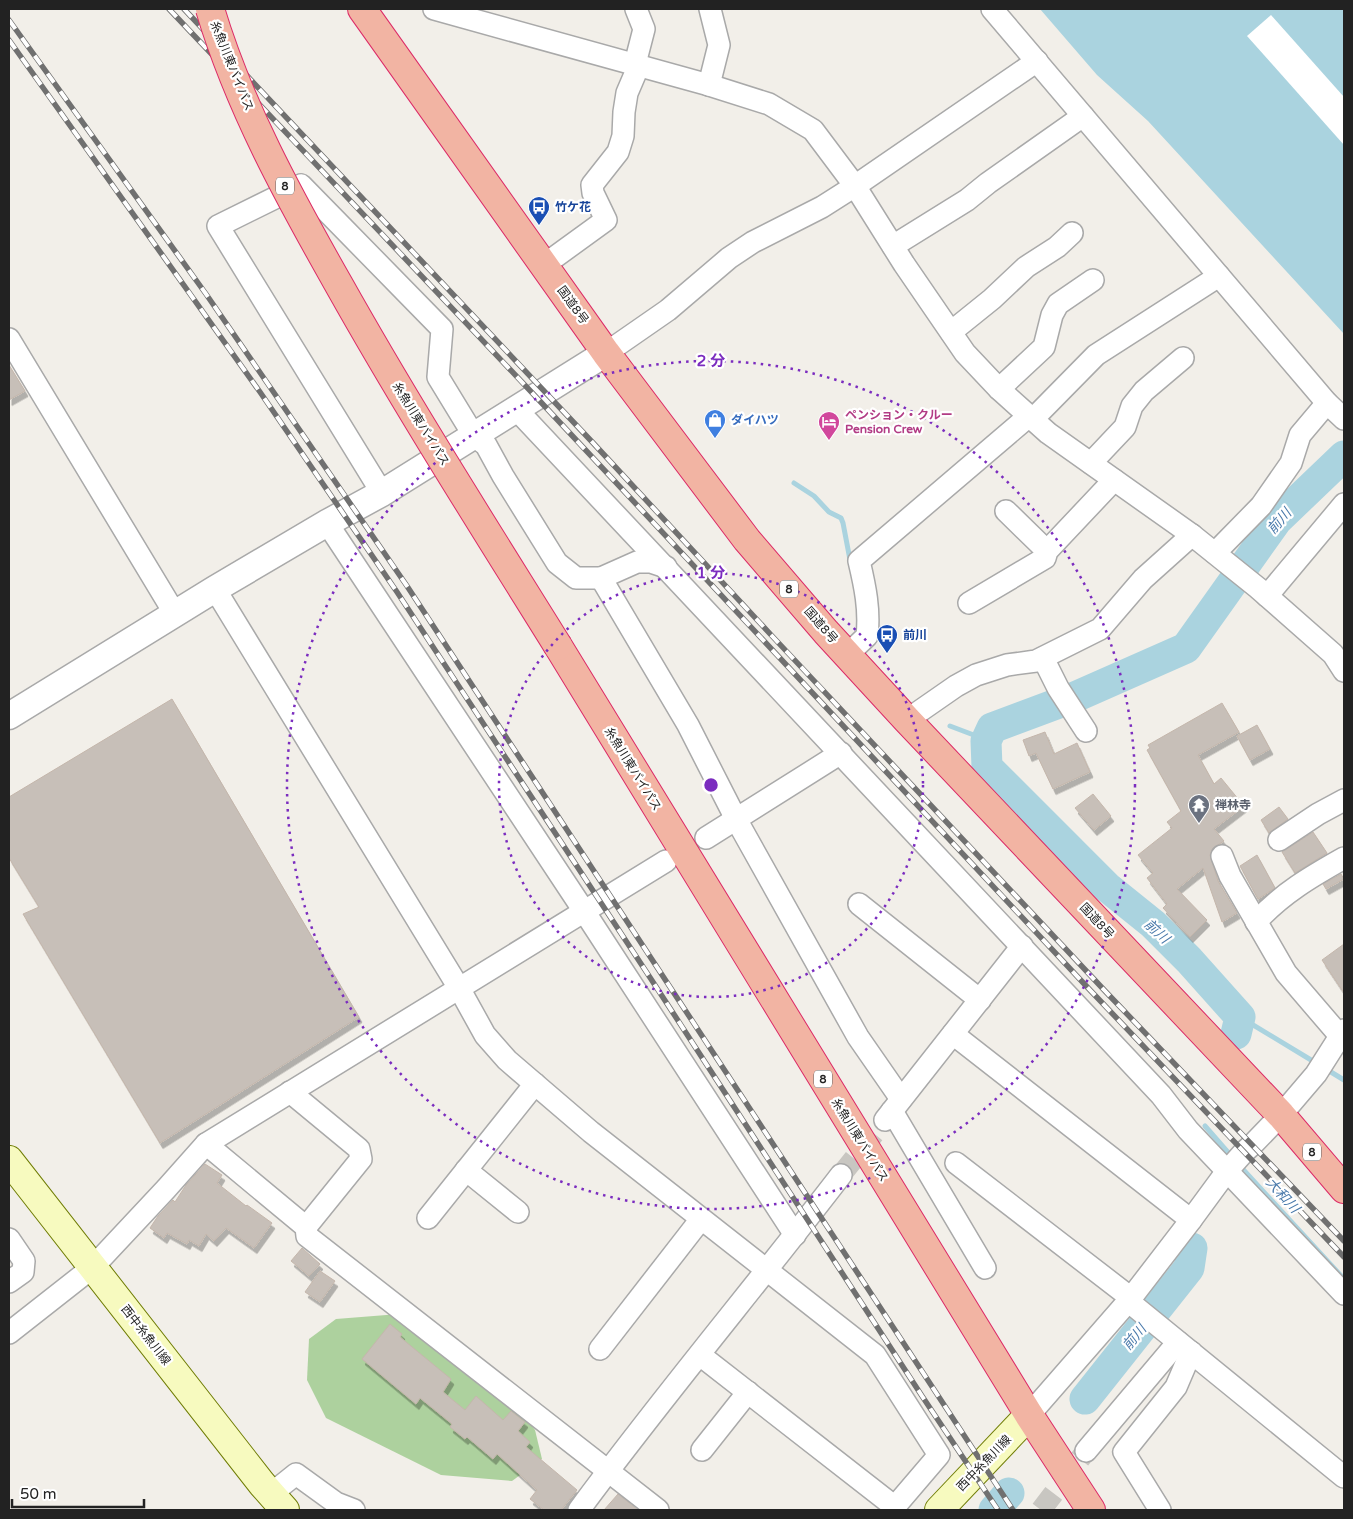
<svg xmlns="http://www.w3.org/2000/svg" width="1353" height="1519" viewBox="0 0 1353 1519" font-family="'Varela Round','Noto Sans JP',sans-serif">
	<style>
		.forest { fill: #add19e }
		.water { fill: #aad3df }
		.pier { fill: #fff }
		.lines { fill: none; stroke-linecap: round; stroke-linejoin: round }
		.stream { stroke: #aad3df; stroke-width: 5 }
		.river { stroke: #aad3df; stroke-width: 31 }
		.building { fill: #c7bfb8; stroke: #c4b6ab; filter: url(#shadow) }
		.minor-tunnel { stroke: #c8c6c1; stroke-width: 21; stroke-dasharray: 21 11; stroke-linecap: butt }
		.minor-casing { stroke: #a9a9a9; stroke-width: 24 }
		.tertiary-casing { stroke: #a9a9a9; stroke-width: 29 }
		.secondary-casing { stroke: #707d05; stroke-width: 30 }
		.trunk-casing { stroke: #dc2a67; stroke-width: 30 }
		.minor { stroke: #fff; stroke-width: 21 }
		.tertiary { stroke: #fff; stroke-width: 26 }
		.secondary { stroke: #f7fabf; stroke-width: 28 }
		.trunk { stroke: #f2b4a3; stroke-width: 28 }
		.rail-casing { stroke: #707070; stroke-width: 5.5 }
		.rail { stroke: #fff; stroke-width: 4; stroke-dasharray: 11; stroke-linecap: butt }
		.trunk-bridge-casing { stroke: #dc2a67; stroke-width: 30; stroke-linecap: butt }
		.trunk-bridge { stroke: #f2b4a3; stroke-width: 28 }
		.ring { fill: none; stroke: #7b2cbf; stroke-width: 2.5; stroke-dasharray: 2.5 5 }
		.labels { text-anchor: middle; stroke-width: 4.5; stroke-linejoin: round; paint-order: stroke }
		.shield { fill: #fff; stroke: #646464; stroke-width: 1 }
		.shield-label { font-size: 11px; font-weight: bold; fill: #222 }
		.street-label { font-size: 12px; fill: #222; stroke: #fff }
		.transit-label { font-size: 12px; font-weight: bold; fill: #164399; stroke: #fff; text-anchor: start }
		.hotel-label { font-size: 12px; font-weight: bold; fill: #b23c85; stroke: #fff; text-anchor: start }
		.shop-label { font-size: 12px; font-weight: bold; fill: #366cbe; stroke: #fff; text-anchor: start }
		.worship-label { font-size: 12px; font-weight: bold; fill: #5b616d; stroke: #fff; text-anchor: start }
		.water-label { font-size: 14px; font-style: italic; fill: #4a7aab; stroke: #fff }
		.centre { fill: #7b2cbf; stroke: #fff; stroke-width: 2.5 }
		.ring-label { font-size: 15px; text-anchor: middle; font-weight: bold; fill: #7b2cbf; stroke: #fff; stroke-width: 4.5; stroke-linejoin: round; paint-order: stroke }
	</style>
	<defs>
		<filter id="shadow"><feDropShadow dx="3" dy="5.5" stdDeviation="0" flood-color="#0004"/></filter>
	</defs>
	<rect width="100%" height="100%" fill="#f2efe9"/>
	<polygon class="forest" points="399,1314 515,1403 535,1430 542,1459 512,1481 441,1475 326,1418 307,1380 309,1339 336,1319"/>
	<polygon class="water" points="1040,9 1344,9 1344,334 1148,121 1097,75"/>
	<polygon class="pier" points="1271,15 1344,97 1344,145 1247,36"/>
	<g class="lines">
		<g class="stream">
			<polyline points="794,483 814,496 829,512 841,518 843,523 851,565"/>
			<polyline points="950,726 979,737 989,736"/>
			<polyline points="1240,1017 1316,1063"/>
			<polyline points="1326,1069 1344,1080"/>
			<polyline points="1205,1126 1232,1157"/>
			<polyline points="1239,1165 1344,1279"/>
		</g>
		<g class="river">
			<polyline points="1236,1034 1240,1017 1189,960 1153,924 1107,887 987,767 986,741 992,728 1075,697 1186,648 1277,520 1344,456"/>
			<polyline points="1085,1399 1189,1268 1192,1248"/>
			<polyline points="994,1510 1009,1493"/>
		</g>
	</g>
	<g class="building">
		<polygon points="9,365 25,391 9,400"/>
		<polygon points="172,699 359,1017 160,1143 23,914 39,907 9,858 9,797"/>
		<polygon points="1222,703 1239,732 1198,755 1214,784 1221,778 1244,806 1214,829 1224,841 1213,848 1210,855 1218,881 1237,913 1222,922 1203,868 1177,889 1207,920 1190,937 1163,908 1167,904 1147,878 1153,873 1138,855 1172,828 1167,822 1181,811 1147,750 1150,748 1148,745"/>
		<polygon points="1257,725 1270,749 1250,760 1237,736"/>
		<polygon points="1045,732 1054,754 1077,743 1090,772 1053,789 1036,753 1029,756 1023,740"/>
		<polygon points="1093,794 1111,816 1094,830 1075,808"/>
		<polygon points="1279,807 1288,819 1269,833 1261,820"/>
		<polygon points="1313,832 1327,853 1295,873 1282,852"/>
		<polygon points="1257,855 1275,888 1258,899 1240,866"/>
		<polygon points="1341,874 1344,879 1326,889 1323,884"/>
		<polygon points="1344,944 1344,993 1322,960"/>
		<polygon points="205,1164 222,1175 217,1183 246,1206 247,1205 272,1223 254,1248 226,1228 214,1241 206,1234 199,1246 189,1240 187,1244 167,1233 164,1238 150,1228 158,1216 173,1200 175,1202 186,1185"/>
		<polygon points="302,1248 320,1264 309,1276 291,1261"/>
		<polygon points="320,1271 335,1281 320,1302 305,1292"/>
		<polygon points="390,1324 402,1334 400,1337 451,1379 443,1392 465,1410 476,1396 503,1420 511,1411 525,1422 518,1431 530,1442 526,1447 577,1490 561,1510 544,1510 530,1499 537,1490 497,1454 493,1459 467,1437 465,1439 450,1427 452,1424 420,1398 416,1404 362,1359"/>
		<polygon points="618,1494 638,1510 604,1510"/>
	</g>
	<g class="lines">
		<g class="minor-tunnel">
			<polyline points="841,1175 885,1120"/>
			<polyline points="1041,1510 1086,1451"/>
		</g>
		<g class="minor-casing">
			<g id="minor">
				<polyline points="434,9 709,85 769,104 813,130 855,186 904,264 965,353 999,389 1048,433 1192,535 1258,588 1333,654 1344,671"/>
				<polyline points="992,9 1327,403 1344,419"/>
				<polyline points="635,64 644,29 636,9"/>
				<polyline points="709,85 719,45 710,9"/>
				<polyline points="893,246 967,200 988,183 1083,116"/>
				<polyline points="544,265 606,220 593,193 592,185 618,152 623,136 624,112 627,93 639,65"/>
				<polyline points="951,332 992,299 1026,267 1057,247 1072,233"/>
				<polyline points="9,339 175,614"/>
				<polyline points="606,353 668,310 729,258 753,242 822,207 855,186 1037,61"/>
				<polyline points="999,389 1044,347 1052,315 1058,304 1093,280"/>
				<polyline points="517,410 1161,1095 1188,1130 1344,1294"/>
				<polyline points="1033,419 1096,355 1219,276"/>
				<polyline points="1091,463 1125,427 1132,406 1144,391 1183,358"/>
				<polyline points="382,493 218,226 301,185 442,329 438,377 474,436 486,445 503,476 557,563 576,578 601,578 637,562 651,562 666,567"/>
				<polyline points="1006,511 1047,551"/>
				<polyline points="327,523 584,911 795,1235"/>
				<polyline points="1215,553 1261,506 1291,463 1300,435 1327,403"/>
				<polyline points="601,578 688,725 736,819 858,1037 901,1099"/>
				<polyline points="215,589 459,988 485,1035 507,1060 591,1132 875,1355 939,1455 892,1510"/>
				<polyline points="1267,596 1344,504"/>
				<polyline points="969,603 1045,558 1047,551 1114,480"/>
				<path d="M847,655l20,-19c3,-26 -2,-50 -8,-75l170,-145"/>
				<polyline points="1043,658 1058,688 1086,731"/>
				<polyline points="907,720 956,686 976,675 1007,665 1036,661 1100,629 1143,579 1192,535"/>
				<polyline points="706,838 841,753"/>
				<polyline points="1279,840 1318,814 1344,800"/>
				<polyline points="1222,856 1230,876 1286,973 1340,1036"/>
				<polyline points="859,904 980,1000"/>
				<path d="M1256,922c25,-28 56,-46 88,-64"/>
				<polyline points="953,1034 1191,1220 1131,1298 1029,1415"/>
				<polyline points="290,1092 359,1149 361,1159 306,1227"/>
				<polyline points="892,1111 985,1268"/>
				<polyline points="885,1120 1022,946"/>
				<polyline points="206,1144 306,1227 307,1236 658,1510"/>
				<polyline points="956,1163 1131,1298"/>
				<polyline points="466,1170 518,1212"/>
				<polyline points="428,1218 535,1084"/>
				<polyline points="1191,1220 1227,1171 1244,1152 1253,1144 1281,1115 1316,1074 1344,1030"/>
				<polyline points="9,1239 24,1261 23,1272 9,1282"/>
				<polyline points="1128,1301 1344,1477"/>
				<polyline points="9,1333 93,1267 166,1189 206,1144 666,861"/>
				<polyline points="600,1349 701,1219"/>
				<polyline points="700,1355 895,1507"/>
				<polyline points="702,1450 748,1392"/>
				<polyline points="1086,1451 1178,1342"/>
				<polyline points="271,1494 296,1474 336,1503 354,1510"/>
				<path d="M579,1510c84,-114 176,-223 262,-335"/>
				<polyline points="1160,1510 1124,1452 1176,1387 1191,1352"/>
			</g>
		</g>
		<g class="tertiary-casing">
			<polyline id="tertiary" points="9,716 215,589 327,523 382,493 606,353"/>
		</g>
		<g class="secondary-casing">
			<g id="secondary">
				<polyline points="9,1160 262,1484 285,1510"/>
				<polyline points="939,1510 1029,1415"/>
			</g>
		</g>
		<g class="trunk-casing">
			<g id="trunk">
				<polyline points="362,9 606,353 747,540 826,632 907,720 1281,1115 1344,1189"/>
				<polyline points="558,646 1029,1415 1091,1510"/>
			</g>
		</g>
		<use href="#minor" class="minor"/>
		<use href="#tertiary" class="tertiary"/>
		<use href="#secondary" class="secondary"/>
		<use href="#trunk" class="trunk"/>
		<g class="rail-casing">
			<g id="rail">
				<polyline points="169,9 537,398 1089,989 1344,1257"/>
				<polyline points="184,9 595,445 773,637 1106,992 1344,1241"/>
				<polyline points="9,20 206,294 407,586 1013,1510"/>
				<polyline points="9,40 260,392 397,592 651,979 922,1396 998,1510"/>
			</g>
		</g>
		<use href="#rail" class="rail"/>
		<g class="trunk-bridge-casing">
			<path id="trunk-bridge" d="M210,9c29,97 79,188 129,276 69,123 145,242 219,361"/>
		</g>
		<use href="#trunk-bridge" class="trunk-bridge"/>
	</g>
	<g class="ring">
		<circle cx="711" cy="785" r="212"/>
		<circle cx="711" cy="785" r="424"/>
	</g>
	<defs>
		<g id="bus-pin" transform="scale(1.125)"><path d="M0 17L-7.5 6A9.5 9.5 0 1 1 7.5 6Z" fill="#1a4fb4" stroke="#fff"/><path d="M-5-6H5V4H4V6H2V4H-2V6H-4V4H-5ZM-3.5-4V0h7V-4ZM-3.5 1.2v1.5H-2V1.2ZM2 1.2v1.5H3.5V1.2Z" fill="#fff"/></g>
		<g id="shop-pin" transform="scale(1.125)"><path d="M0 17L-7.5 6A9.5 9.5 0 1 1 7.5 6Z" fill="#3f7fe0" stroke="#fff"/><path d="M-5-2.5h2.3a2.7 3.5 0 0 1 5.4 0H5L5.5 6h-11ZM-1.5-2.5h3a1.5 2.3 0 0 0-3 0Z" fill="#fff"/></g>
		<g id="hotel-pin" transform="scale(1.125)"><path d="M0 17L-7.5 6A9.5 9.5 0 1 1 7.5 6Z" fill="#d1479c" stroke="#fff"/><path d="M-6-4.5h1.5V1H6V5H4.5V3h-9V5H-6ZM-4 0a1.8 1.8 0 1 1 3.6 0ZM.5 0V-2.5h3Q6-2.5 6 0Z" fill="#fff"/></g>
		<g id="temple-pin" transform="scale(1.125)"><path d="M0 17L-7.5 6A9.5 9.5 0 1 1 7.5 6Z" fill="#6b7280" stroke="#fff"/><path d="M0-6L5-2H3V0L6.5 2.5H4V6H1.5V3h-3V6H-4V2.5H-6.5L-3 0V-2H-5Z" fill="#fff"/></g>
	</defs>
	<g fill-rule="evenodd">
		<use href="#bus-pin" x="539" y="207"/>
		<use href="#shop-pin" x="715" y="420"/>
		<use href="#hotel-pin" x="829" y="422"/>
		<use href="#bus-pin" x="887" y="635"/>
		<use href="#temple-pin" x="1199" y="805"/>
	</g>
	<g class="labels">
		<g class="shield">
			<rect x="276" y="177.5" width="18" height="17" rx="4"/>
			<rect x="780" y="580.5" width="18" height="17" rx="4"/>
			<rect x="814" y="1070.5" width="18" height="17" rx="4"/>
			<rect x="1303" y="1143.5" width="18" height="17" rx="4"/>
		</g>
		<g class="shield-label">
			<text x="285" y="190">8</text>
			<text x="789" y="593">8</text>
			<text x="823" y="1083">8</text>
			<text x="1312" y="1156">8</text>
		</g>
		<g class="street-label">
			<text transform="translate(232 66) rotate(68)" y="4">糸魚川東バイパス</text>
			<text transform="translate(573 305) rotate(54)" y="4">国道8号</text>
			<text transform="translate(421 424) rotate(58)" y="4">糸魚川東バイパス</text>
			<text transform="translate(821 625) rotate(49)" y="4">国道8号</text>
			<text transform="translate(633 769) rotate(58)" y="4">糸魚川東バイパス</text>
			<text transform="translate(1097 921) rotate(47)" y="4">国道8号</text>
			<text transform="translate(860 1140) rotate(58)" y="4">糸魚川東バイパス</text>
			<text transform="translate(146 1335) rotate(52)" y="4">西中糸魚川線</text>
			<text transform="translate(984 1463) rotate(-46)" y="4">西中糸魚川線</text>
		</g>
		<g class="transit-label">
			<text x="555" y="211">竹ケ花</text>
			<text x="903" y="639">前川</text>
		</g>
		<g class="hotel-label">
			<text x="845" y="419">ペンション・クルー<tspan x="845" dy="14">Pension Crew</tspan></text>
		</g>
		<g class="shop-label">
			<text x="731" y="424">ダイハツ</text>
		</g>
		<g class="worship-label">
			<text x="1215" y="809">禅林寺</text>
		</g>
		<g class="water-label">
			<text transform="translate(1279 521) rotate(-49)" y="5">前川</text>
			<text transform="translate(1157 931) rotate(42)" y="5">前川</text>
			<text transform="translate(1283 1195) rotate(48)" y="5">大和川</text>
			<text transform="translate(1134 1337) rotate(-51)" y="5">前川</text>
		</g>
	</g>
	<circle cx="711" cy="785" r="8" class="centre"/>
	<g class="ring-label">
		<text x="711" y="366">2 分</text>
		<text x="711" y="578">1 分</text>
	</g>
	<rect width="1353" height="1519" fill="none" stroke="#222222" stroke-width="20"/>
	<path d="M12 1499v8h132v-8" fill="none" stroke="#222222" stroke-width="2.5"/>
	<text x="20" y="1499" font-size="15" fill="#222222" stroke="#ffffff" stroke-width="4" paint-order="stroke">50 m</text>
</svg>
